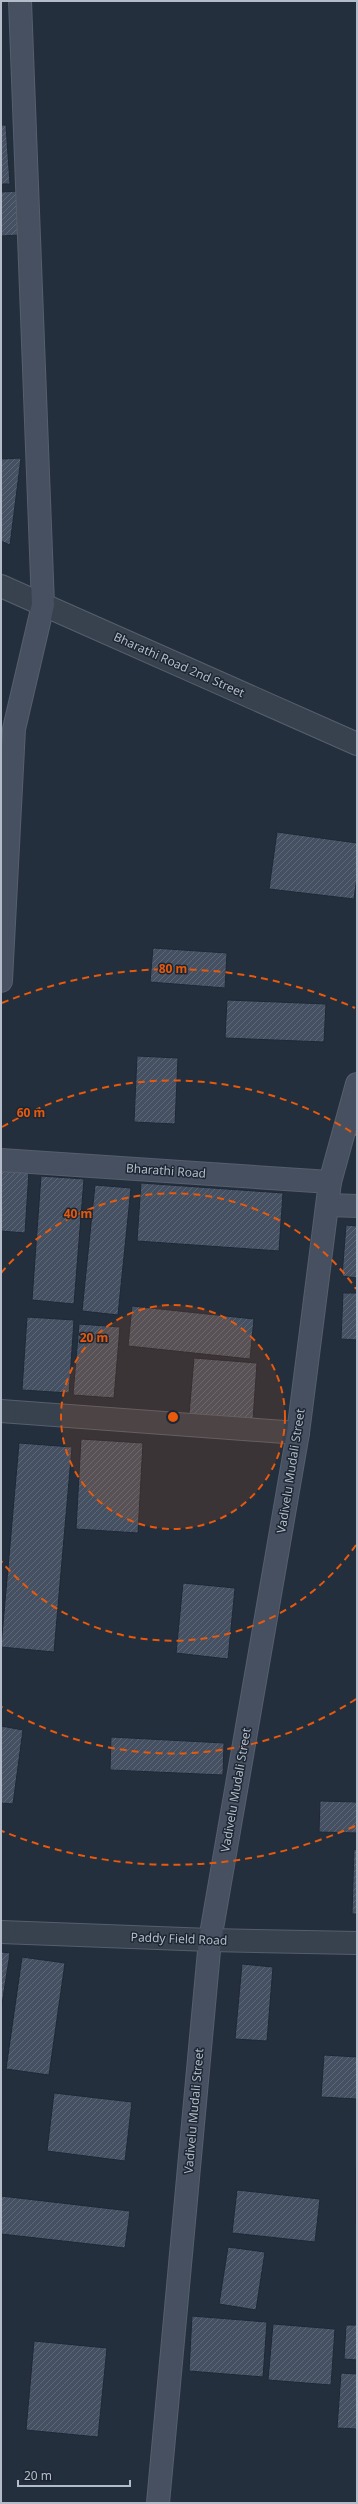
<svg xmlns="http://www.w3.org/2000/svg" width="358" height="2504" viewBox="0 0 358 2504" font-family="'Noto Sans',sans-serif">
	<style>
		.building { fill: url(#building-hatch); stroke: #1f2835 }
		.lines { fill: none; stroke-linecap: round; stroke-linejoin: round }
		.street-casing { stroke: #565f6c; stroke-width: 24 }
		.secondary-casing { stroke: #565f6c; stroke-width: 24 }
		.street { stroke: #38414e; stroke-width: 22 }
		.secondary { stroke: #465061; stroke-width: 22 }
		.ring { fill: none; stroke: #e8590c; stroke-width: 2; stroke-dasharray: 7 5 }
		.labels { text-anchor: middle; stroke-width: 3; stroke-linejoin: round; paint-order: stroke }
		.street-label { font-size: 12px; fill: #b4bcc9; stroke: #1d2633 }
		.centre { fill: #e8590c; stroke: #1d2633; stroke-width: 2 }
		.ring-label { font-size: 12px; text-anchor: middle; font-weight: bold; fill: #e8590c; stroke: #1d2633; stroke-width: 3; stroke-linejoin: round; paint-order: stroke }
	</style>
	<defs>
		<pattern id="building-hatch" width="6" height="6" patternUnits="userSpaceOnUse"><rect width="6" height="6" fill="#455162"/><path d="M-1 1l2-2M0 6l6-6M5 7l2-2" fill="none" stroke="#5d6877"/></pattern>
	</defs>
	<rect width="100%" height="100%" fill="#242f3e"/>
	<g class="building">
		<polygon points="1,125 6,125 10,184 1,184"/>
		<polygon points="19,191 21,235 1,236 1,192"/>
		<polygon points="21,458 10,545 1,541 1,459"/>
		<polygon points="277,832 357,843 357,877 354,899 269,889"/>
		<polygon points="153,948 227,953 225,988 150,982"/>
		<polygon points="227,1000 326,1004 324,1042 225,1038"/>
		<polygon points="137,1056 178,1058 175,1124 134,1122"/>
		<polygon points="1,1169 29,1171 25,1233 1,1231"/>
		<polygon points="41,1176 84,1179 74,1304 32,1300"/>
		<polygon points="141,1183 283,1193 279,1251 137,1241"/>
		<polygon points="95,1185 131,1188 118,1315 82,1311"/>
		<polygon points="346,1225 357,1226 357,1278 342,1276"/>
		<polygon points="343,1293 357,1293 357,1340 341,1339"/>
		<polygon points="132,1306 254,1319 250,1359 128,1346"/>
		<polygon points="27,1317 74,1320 69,1393 22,1390"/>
		<polygon points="79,1324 120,1327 114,1398 73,1395"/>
		<polygon points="194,1358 257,1363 253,1420 189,1414"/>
		<polygon points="81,1439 143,1443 138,1533 76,1529"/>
		<polygon points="19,1443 72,1447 54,1652 1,1647"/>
		<polygon points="183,1583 235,1588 228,1659 176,1653"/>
		<polygon points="1,1726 23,1730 13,1804 1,1803"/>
		<polygon points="111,1737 224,1743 223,1775 110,1770"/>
		<polygon points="320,1801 357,1802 357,1833 319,1832"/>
		<polygon points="354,1849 357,1850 357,1914 352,1914"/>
		<polygon points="1,1952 10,1953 1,2011"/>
		<polygon points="22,1957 65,1963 49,2075 6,2069"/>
		<polygon points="242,1964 273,1967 267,2041 235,2039"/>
		<polygon points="324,2055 357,2057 357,2099 321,2097"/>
		<polygon points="54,2093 132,2102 125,2161 47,2151"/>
		<rect x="356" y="2167" width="1" height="55"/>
		<polygon points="237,2190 320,2199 315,2242 232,2233"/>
		<polygon points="1,2196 130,2211 125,2248 1,2234"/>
		<polygon points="228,2247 265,2252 256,2310 219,2304"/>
		<polygon points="192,2316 267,2322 263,2377 189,2371"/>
		<polygon points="273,2324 335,2329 331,2385 268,2380"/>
		<polygon points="346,2325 357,2325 357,2360 344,2359"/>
		<polygon points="34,2341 107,2348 98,2437 26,2430"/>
		<polygon points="341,2373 357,2374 357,2429 337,2428"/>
	</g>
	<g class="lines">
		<g class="street-casing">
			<g id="street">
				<polyline points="1,586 357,744"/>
				<polyline points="1,1411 298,1433"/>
				<polyline points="1,1932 210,1940 357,1943"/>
			</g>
		</g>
		<g class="secondary-casing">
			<g id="secondary">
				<polyline points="1,981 14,729 43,605 20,1"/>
				<polyline points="1,1160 330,1182"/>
				<polyline points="328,1205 357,1206"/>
				<polyline points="158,2503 210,1940 298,1433 330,1182 357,1084"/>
			</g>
		</g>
		<use href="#street" class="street"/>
		<use href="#secondary" class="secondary"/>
	</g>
	<circle cx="173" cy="1417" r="112" fill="#e8590c" fill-opacity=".12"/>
	<g class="ring">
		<circle cx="173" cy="1417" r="112"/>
		<path d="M356 1545A224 224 0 0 1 1 1561M1 1273A224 224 0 0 1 356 1289"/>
		<path d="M356 1699A336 336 0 0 1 2 1707M2 1127A336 336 0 0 1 356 1135"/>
		<path d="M355 1826A448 448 0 0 1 2 1831M2 1003A448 448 0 0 1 355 1008"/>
	</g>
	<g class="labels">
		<g class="street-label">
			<text transform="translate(179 665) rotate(24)" y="4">Bharathi Road 2nd Street</text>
			<text transform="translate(166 1171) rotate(4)" y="4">Bharathi Road</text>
			<text transform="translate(291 1471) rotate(-81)" y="4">Vadivelu Mudali Street</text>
			<text transform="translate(236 1790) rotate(-80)" y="4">Vadivelu Mudali Street</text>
			<text transform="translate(179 1939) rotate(2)" y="4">Paddy Field Road</text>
			<text transform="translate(194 2111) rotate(-85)" y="4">Vadivelu Mudali Street</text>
		</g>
	</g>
	<circle cx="173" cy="1417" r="6" class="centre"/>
	<g class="ring-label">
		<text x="173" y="973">80 m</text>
		<text x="31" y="1117">60 m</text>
		<text x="78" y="1218">40 m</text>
		<text x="94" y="1342">20 m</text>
	</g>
	<rect width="358" height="2504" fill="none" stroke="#b4bcc9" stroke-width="4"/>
	<path d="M18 2480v6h112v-6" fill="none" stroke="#b4bcc9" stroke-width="2"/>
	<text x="24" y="2480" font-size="12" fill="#b4bcc9" stroke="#1d2633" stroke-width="3" paint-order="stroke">20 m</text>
</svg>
